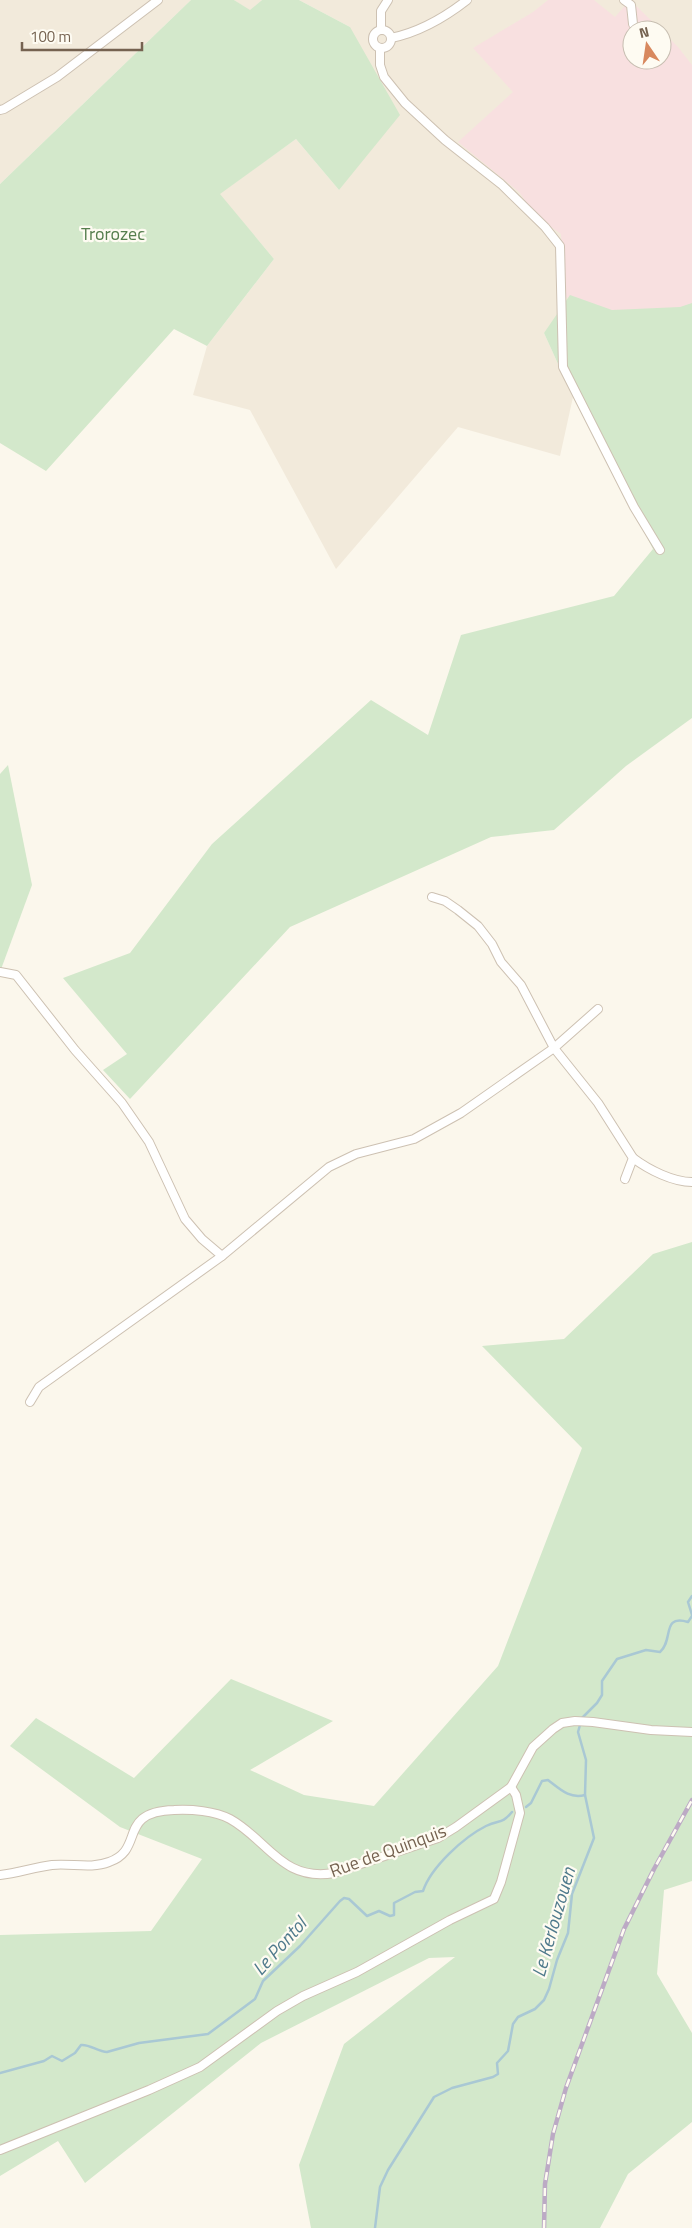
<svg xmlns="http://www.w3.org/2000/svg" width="692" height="2228" viewBox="0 0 692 2228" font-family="'Titillium Web',sans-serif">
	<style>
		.residential { fill: #f2eadb; fill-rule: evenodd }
		.medical { fill: #f8e0e0 }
		.green { fill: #d3e8cb }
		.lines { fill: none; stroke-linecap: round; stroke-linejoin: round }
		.stream { stroke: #a9c8d4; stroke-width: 2.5 }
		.minor-casing { stroke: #cdc1b2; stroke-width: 10 }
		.minor { stroke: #fff; stroke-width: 8 }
		.rail-casing { stroke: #bcaac5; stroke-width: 4.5 }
		.rail { stroke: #fefbf2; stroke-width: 2.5; stroke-dasharray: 8; stroke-linecap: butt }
		.labels { text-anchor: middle; stroke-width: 4.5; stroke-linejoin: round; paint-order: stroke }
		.park-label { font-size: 18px; fill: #557e4d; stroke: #fefbf2 }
		.street-label { font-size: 18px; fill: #756250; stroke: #fefbf2 }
		.water-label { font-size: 19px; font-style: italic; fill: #4f7a8c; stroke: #fefbf2 }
	</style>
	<rect width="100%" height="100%" fill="#fbf7ec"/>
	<g class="residential">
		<polygon points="0,0 191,0 0,184"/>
		<polygon points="234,0 262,0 250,11"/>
		<path d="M299,0h393v303l-148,30 29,64 -13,59 -102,-29 -122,142 -86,-159 -57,-15 14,-49 67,-87 -55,-65 77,-55 43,51 11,-163zM632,30h30v30h-30z"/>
	</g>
	<polygon class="medical" points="548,0 594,0 615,17 630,0 661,30 632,30 632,60 662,60 662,31 678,47 692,65 692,311 597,313 577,306 564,295 561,234 537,217 519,192 458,142 513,92 473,48 533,12"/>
	<g class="green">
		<polygon points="191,0 234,0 250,10 262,0 299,0 350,27 400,115 339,190 296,139 220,194 274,259 207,346 174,329 46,471 0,443 0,184"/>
		<polygon points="570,295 612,310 680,307 692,303 692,718 626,766 554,830 491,837 290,927 130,1099 103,1070 127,1054 63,978 130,953 212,844 371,700 428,735 461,635 614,596 653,549 573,397 544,333"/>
		<polygon points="8,765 32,885 0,972 0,774"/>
		<polygon points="692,1242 692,1881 664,1890 657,1974 692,2033 692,2122 628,2174 600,2228 311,2228 299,2165 344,2044 455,1957 429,1958 261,2043 85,2183 58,2141 0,2176 0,1935 151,1931 202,1859 120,1827 10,1746 36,1718 134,1778 231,1679 333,1721 250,1770 304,1795 374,1806 498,1666 582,1448 482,1346 564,1339 653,1254"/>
	</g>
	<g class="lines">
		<g class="stream">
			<polyline points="692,1596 688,1602 692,1615"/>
			<path d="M526,1807l5,-4 11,-22 6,-1c12,9 21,19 37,15"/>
			<path d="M0,2073l44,-12 8,-5 10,5 13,-8 6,-8c9,-1 17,7 26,7l32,-9 69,-9 47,-35 8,-18 37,-35 40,-45 4,-3 5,1 18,17 12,-5 11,5 4,-1v-12l21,-11 8,-1c8,-24 41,-54 63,-65 14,-7 15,-1 26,-14"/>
			<path d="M375,2228l5,-41 8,-17 46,-73 18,-9 41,-11 5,-3 -1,-11 11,-12 5,-27 5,-7 17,-8 9,-9 5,-11 8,-29 11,-27 4,-39 22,-56 -9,-43 1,-35 -8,-28 4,-14 15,-15 5,-8v-14l15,-22 29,-9 14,2c14,-12 1,-38 28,-30l4,-6"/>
		</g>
		<g class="minor-casing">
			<g id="minor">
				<polyline points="624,0 631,5 633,24"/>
				<circle cx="382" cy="39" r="9"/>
				<polyline points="381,30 381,11 388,0"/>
				<path d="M391,38c29,-6 53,-20 76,-38"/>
				<polyline points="380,48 380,65 384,77 405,103 445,140 501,184 545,227 560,246 563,367 634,507 660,550"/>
				<polyline points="0,110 4,109 57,77 158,0"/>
				<polyline points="432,897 445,901 458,910 478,926 492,944 501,962 521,985 554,1048 598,1103 633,1158 625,1179"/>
				<polyline points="0,972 16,975 75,1050 122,1103 149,1142 185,1219 202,1239 222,1256 329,1167 356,1154 414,1139 461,1113 554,1048 598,1009"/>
				<path d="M633,1158c16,12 40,24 59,24"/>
				<polyline points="30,1402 39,1387 222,1256"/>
				<path d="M0,1875c18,-2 35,-8 52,-10 19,-2 39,4 57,-3 37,-13 7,-50 65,-52 17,-1 41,1 56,9 38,21 52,63 104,54l104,-35 18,-11 55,-40 22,-40 20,-18 9,-6 13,-2 18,1 58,8 41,2"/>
				<polyline points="0,2150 149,2090 200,2067 277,2011 303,1996 357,1972 450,1920 494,1899 501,1882 520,1813 516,1795 511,1787"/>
			</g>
		</g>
		<use href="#minor" class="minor"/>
		<g class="rail-casing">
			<polyline id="rail" points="544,2228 545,2184 553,2134 566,2088 624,1929 654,1869 692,1800"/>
		</g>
		<use href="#rail" class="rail"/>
	</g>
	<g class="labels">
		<g class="park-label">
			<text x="113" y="240">Trorozec</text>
		</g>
		<g class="street-label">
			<text transform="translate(388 1851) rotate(-20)" y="6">Rue de Quinquis</text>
		</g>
		<g class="water-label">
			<text transform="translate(553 1922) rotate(-74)" y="7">Le Kerlouzouen</text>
			<text transform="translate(279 1946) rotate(-48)" y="7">Le Pontol</text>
		</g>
	</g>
	<g transform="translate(647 45) rotate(347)"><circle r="24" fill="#fefbf2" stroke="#c7beb1"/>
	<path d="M0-4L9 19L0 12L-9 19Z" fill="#d8885e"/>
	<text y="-8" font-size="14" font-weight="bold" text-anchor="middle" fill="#756250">N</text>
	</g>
	<path d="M22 42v8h120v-8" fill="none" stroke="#756250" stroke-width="2.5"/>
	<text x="30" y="42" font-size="15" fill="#756250" stroke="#fefbf2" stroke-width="4" paint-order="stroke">100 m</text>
</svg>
